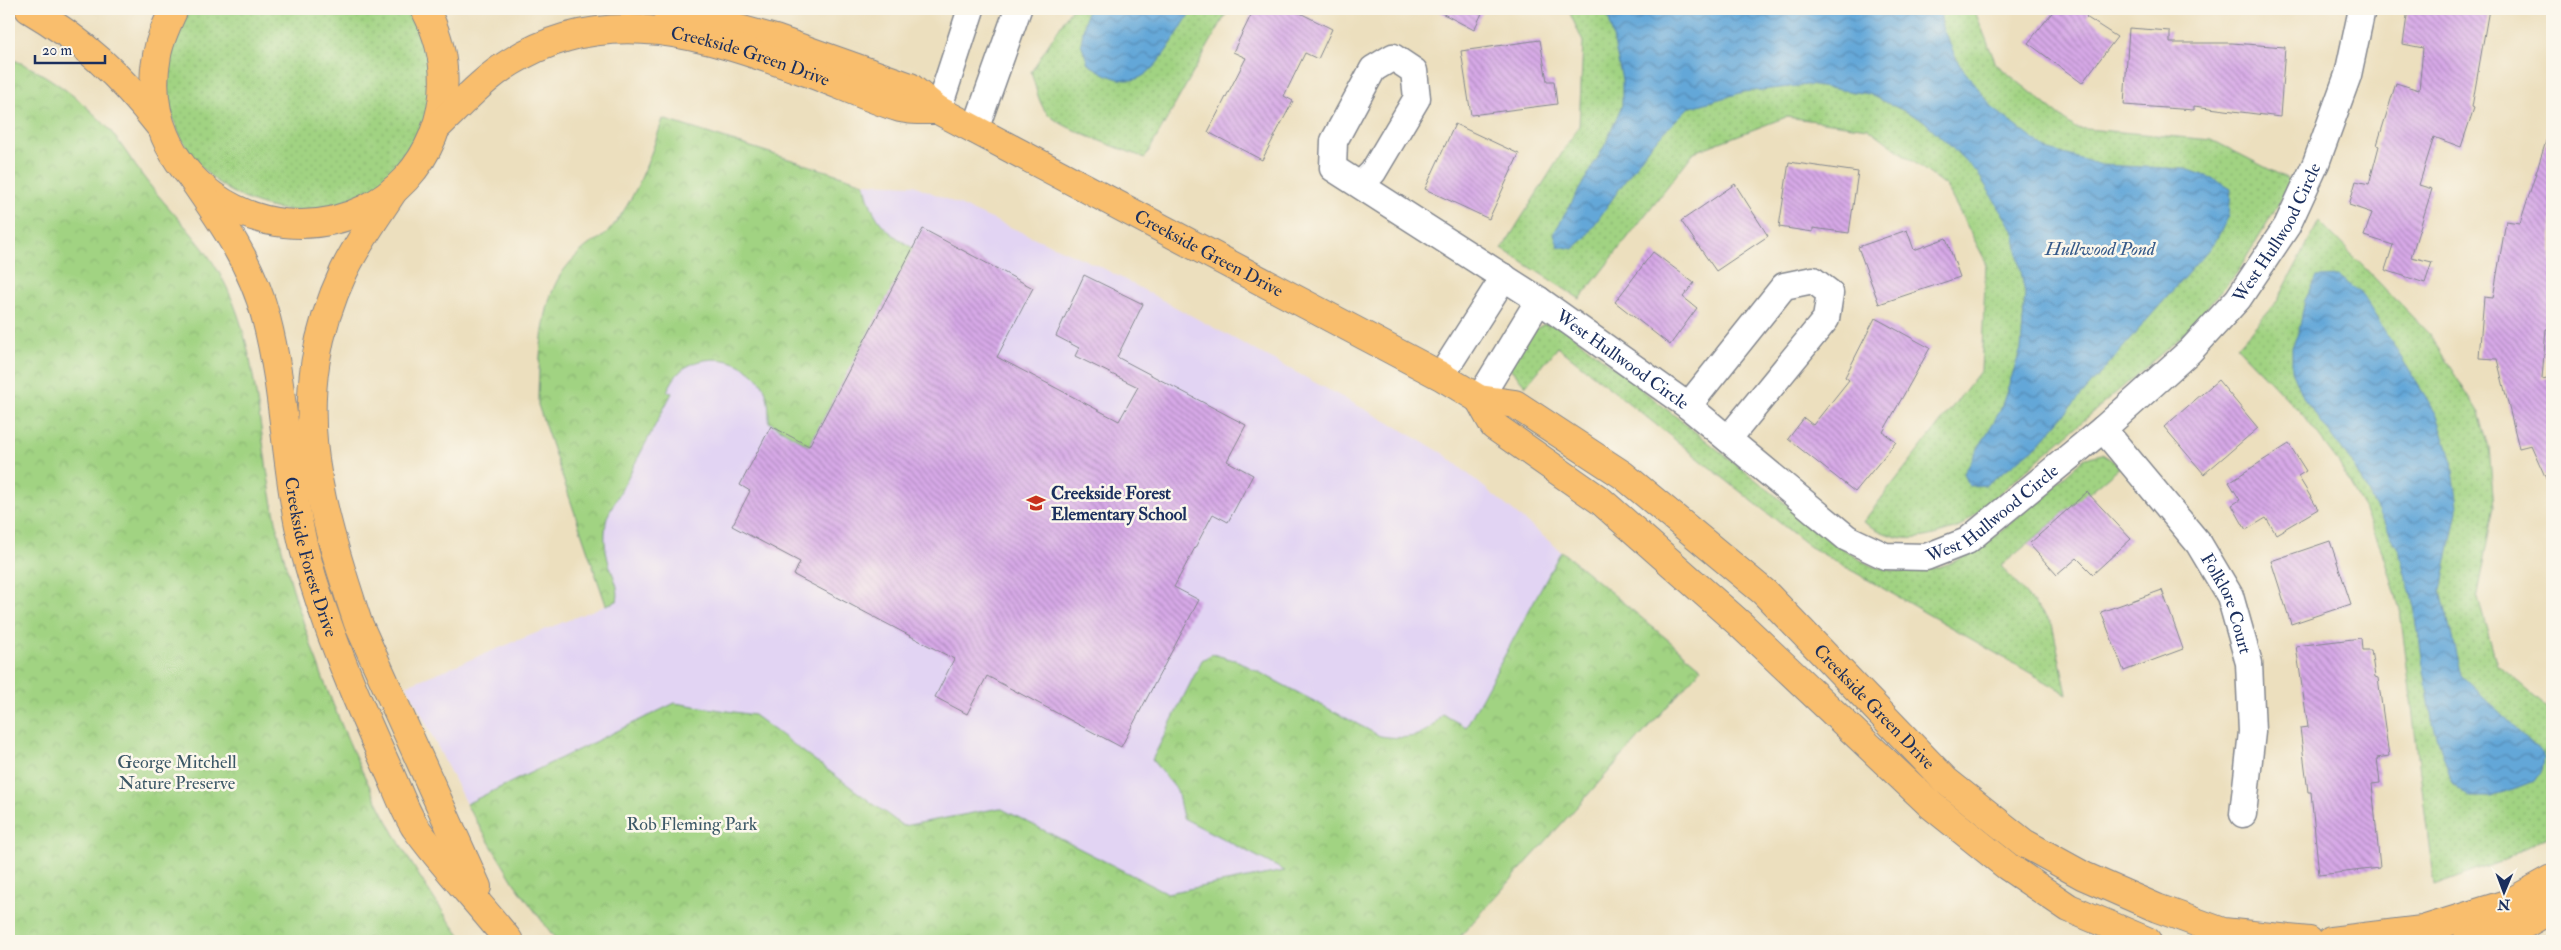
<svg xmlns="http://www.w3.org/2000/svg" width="2561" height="950" viewBox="0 0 2561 950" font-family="'IM FELL Double Pica',serif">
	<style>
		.built { fill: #e2d4f3 }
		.grass { fill: url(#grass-dots); stroke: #5e8170 }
		.park { fill: url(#park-crowns); stroke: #5e8170 }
		.water { fill: url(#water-waves); stroke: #406b9b }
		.building { fill: url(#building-back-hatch) }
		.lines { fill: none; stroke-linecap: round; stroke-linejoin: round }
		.minor-casing { stroke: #84878e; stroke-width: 29 }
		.major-casing { stroke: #84878e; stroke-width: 30 }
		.minor { stroke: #fff; stroke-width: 26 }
		.major { stroke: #f9be6d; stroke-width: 28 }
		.labels { text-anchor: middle; stroke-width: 5; stroke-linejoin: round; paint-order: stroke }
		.street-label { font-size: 18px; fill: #1b2f5e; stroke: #fbf7ec }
		.poi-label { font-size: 18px; font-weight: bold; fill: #1b2f5e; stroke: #fbf7ec; text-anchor: start }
		.park-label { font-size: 18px; fill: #3c5867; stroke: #fbf7ec }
		.water-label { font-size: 19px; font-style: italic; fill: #355989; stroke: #fbf7ec }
	</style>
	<defs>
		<pattern id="grass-dots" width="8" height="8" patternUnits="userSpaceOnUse" patternTransform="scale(1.25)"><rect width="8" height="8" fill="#a1d382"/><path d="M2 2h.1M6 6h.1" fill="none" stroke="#8ab573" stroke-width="1.8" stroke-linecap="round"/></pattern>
		<pattern id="park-crowns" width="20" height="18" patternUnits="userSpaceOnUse" patternTransform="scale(1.25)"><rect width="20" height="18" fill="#a1d382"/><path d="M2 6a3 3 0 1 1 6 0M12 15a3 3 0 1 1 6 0" fill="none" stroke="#8ab573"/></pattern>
		<pattern id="water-waves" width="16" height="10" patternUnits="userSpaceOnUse" patternTransform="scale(1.25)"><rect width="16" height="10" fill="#64a7d8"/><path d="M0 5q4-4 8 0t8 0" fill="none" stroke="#5288b2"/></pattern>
		<pattern id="building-back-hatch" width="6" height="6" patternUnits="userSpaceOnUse" patternTransform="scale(1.25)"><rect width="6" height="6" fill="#d7a9e7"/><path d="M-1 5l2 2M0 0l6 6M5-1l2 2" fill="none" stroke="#ae8abe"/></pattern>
	</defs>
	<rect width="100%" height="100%" fill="#fbf7ec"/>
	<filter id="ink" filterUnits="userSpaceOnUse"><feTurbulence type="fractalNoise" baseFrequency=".02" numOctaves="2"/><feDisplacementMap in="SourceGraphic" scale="10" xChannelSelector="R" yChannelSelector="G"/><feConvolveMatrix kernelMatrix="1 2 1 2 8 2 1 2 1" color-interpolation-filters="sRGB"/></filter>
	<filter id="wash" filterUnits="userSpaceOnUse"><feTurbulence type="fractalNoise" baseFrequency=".0096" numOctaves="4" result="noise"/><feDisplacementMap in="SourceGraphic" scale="20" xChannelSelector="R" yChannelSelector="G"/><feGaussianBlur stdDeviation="1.12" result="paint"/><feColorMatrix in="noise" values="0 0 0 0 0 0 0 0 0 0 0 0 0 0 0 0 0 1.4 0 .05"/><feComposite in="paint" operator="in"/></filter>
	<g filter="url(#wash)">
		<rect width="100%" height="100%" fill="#ecdfbe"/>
		<polygon class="built" points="663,119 864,183 914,185 1101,267 1390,423 1444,454 1702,668 1456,941 1286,871 1167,893 1000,808 903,826 754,715 675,703 466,804 407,685 606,605 538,405 538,374 549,303 557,281 586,247 607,234 629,204 642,179"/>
		<g class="grass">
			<path d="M186,9h228c5,14 15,30 18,46 2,10 -1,23 -2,34 0,8 1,18 -1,26 -2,8 -8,17 -12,24 -52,107 -208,90 -244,-21 -11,-34 -5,-78 13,-109z"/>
			<path d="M1071,9h158l-84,149c-22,-9 -85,-29 -99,-46 -8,-10 -11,-28 -15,-40z"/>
			<path d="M1568,9h406l22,55 79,64 137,12 80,41 -55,92 -54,62 -223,192c-41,13 -57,19 -97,-5l118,-152 5,-108 -40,-76 -78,-58 -82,-11 -92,35 -114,147 -78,-50 77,-123 4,-84z"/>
			<polygon points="2319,221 2429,334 2479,413 2489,447 2494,506 2477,594 2497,665 2552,712 2552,833 2505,860 2434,886 2400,610 2386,561 2363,506 2337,460 2303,415 2237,347 2278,300"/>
			<path d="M1544,324l20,4 279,221c10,6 22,15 33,18 64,17 105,-18 149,-56 20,-18 40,-35 60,-53l17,-4 19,12 -120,100 51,58 15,70 -258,-148 -251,-199 -32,39 -17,-19 22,-35z"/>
		</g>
		<g class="park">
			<path d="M9,58c37,14 73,42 100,71 13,16 24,34 36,50 25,33 56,60 76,97 27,50 33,104 41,159 7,50 15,102 30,151 38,127 92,249 172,355h-455z"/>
			<path d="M663,119l201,64c10,38 17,45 50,66l-105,197 -40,-24c0,-13 0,-27 -7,-38 -17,-25 -51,-32 -76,-17 -9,5 -14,15 -19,24l5,2 -65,124c-3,15 -3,27 1,43 3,13 13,28 9,41l-11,4 -68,-200c0,-34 3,-94 19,-124 6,-12 19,-26 29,-34 7,-6 17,-9 22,-15 29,-34 41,-72 55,-113z"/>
			<path d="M1561,551l141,117 -246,273h-899l-43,-58 -48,-79 209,-101 79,12 149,111 97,-18 167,85 118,-22 -102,-53 -6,-28 -25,-30 50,-100 10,-6 26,7 142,75c28,4 46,2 62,-22l24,13z"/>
		</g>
		<g class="water">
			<path d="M1087,9h106c-14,19 -37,70 -62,71 -16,1 -30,-8 -43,-16l-7,-21z"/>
			<polygon points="1607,9 1940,9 1942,27 1959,64 1994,109 2046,149 2102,165 2186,169 2212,178 2231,189 2229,216 2215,242 2038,445 1986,485 1969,486 1964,473 2000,411 2021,349 2025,294 2014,232 1977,172 1923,120 1869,94 1807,85 1744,92 1688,108 1648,148 1585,238 1573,249 1558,246 1554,233 1605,145 1622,105 1622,80"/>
			<polygon points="2338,276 2361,293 2437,415 2452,462 2458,506 2441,590 2461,676 2544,756 2542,773 2534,781 2492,797 2470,797 2452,783 2432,721 2414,606 2398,549 2352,463 2304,399 2292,370 2292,347 2299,331 2305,300 2317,277"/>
		</g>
		<g id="blocks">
			<g class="building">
				<polygon points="1254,9 1292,9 1332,29 1318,59 1305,53 1284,96 1293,101 1262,160 1208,132 1246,58 1233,52"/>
				<polygon points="1434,9 1484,9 1474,30"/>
				<polygon points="2055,9 2092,9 2086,17 2117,37 2082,83 2028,43"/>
				<polygon points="2408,9 2489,9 2472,107 2474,108 2461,147 2434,137 2419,185 2432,189 2411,257 2432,262 2425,283 2385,270 2393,245 2364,236 2372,213 2349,205 2356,181 2369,184 2379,146 2377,145 2396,83 2419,90 2423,48 2403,44"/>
				<polygon points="2129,28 2170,31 2170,43 2232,43 2285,47 2280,117 2194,106 2194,110 2124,105"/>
				<polygon points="1540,40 1547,81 1554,81 1557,104 1471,115 1461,51"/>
				<polygon points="1455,124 1519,154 1489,219 1425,189"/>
				<polygon points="2548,135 2552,136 2552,329 2546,329 2542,379 2552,377 2552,492 2531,445 2519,448 2497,359 2479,358 2484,297 2493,298 2506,221 2520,223"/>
				<polygon points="1789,162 1858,172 1849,233 1813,228 1813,232 1779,227"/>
				<polygon points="1735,184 1768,236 1716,271 1681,221"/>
				<polygon points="923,229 1033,288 997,357 1119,421 1138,387 1075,356 1079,348 1056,336 1084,275 1143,304 1117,357 1246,425 1227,461 1253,475 1228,522 1213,514 1174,587 1199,600 1121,747 987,676 967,714 935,697 954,659 794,575 800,562 732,526 750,491 740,485 771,426 809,446"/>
				<polygon points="1907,230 1914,250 1946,238 1960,277 1879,304 1858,247"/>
				<polygon points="1653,252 1694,283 1683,297 1697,308 1670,345 1615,302"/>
				<polygon points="1875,318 1930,348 1883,432 1896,442 1855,492 1788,439 1804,418 1813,425 1849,380 1845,377"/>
				<polygon points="2218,380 2258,428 2204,474 2164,427"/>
				<polygon points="2289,444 2306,471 2298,476 2318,509 2276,534 2266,518 2246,530 2232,505 2240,500 2229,482"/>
				<polygon points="2087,492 2131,539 2093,574 2077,558 2057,575 2029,544"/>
				<polygon points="2330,541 2351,604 2291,624 2271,561"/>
				<polygon points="2162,590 2183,649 2124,671 2101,612"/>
				<polygon points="2361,638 2362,650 2371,650 2375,677 2378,678 2389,756 2377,758 2380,783 2372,784 2380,868 2319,875 2311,792 2308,792 2300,728 2308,727 2296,646"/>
			</g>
		</g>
	</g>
	<g filter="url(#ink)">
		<use href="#blocks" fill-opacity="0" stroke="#84878e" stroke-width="1"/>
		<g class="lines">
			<g class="minor-casing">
				<g id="minor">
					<polyline points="938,110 971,9"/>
					<polyline points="975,130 1018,9"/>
					<path id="s1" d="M1361,184l12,-12 44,-74 -3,-27 -21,-14 -20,12 -39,72 -1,27 206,132 149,106 159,132 38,18 41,1 41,-16 136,-112 87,-78 48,-52 49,-73 29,-63 32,-88 14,-66"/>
					<polyline points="1441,376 1504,277"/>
					<polyline points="1479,399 1539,300"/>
					<polyline points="1688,406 1784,286 1813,280 1830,293 1826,319 1728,439"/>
					<path id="s2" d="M2103,429l96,115 31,52 19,67 3,69 -9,82"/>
				</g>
			</g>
			<g class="major-casing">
				<g id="major">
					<path d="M29,9c53,31 92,67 130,116"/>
					<path d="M174,9c-7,15 -14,29 -17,46 -23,118 102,205 208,154 31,-15 55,-41 68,-73 17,-43 13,-87 -8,-127"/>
					<path id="s3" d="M666,9l109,30 135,48 28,23 503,266 38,23 36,5 108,71 141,117 182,189 78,62 60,33 73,32 66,24 86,9"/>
					<path id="s4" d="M437,127c23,-22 46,-48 74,-65 99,-62 200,-24 301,12 29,11 59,25 88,34 12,3 26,2 38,2"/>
					<path id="s5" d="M191,177c30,43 62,89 75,141 20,76 19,157 39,234 20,74 51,147 83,217 9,19 16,41 27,58 29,40 64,76 94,114"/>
					<path d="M394,190c-17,26 -36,52 -50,81 -59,126 -27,227 14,352l119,264"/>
					<polyline points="1479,399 1494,426 1601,501 1740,624 1931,805 2007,866 2069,908 2147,941"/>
					<polyline points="2331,941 2422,930 2509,903 2552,879"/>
					<polyline points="2467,941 2518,928 2552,909"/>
				</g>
			</g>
			<use href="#minor" class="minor"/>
			<use href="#major" class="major"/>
		</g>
	</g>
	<defs>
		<g id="school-bare" transform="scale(1.5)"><path d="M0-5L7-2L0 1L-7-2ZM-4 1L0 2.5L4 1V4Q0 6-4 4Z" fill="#c8321e" stroke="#fbf7ec" stroke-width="2.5" paint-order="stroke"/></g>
	</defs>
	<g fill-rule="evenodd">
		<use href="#school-bare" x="1036" y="503"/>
	</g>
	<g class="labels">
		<g class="street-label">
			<text dy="6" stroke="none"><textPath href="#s4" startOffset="348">Creekside Green Drive</textPath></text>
			<text dy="6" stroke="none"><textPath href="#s1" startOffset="1490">West Hullwood Circle</textPath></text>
			<text dy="6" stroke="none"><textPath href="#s3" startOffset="599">Creekside Green Drive</textPath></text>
			<text dy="6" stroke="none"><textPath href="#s1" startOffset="635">West Hullwood Circle</textPath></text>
			<text dy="6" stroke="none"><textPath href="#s1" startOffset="1085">West Hullwood Circle</textPath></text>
			<text dy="6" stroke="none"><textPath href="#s5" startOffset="404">Creekside Forest Drive</textPath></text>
			<text dy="6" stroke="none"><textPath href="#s2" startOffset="216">Folklore Court</textPath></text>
			<text dy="6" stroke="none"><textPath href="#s3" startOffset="1414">Creekside Green Drive</textPath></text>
		</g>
		<g class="poi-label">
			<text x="1051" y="499">Creekside Forest<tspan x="1051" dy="21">Elementary School</tspan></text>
		</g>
		<g class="park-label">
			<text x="177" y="768">George Mitchell<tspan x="177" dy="21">Nature Preserve</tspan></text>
			<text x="692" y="830">Rob Fleming Park</text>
		</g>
		<g class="water-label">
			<text x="2100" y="255">Hullwood Pond</text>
		</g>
	</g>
	<rect width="2561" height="950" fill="none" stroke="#fbf7ec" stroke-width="30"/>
	<g transform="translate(2504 892) rotate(181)" stroke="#fbf7ec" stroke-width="4" paint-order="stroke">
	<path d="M0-4L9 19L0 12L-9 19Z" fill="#1b2f5e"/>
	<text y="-8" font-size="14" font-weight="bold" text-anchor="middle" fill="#1b2f5e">N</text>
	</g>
	<path d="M35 55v8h70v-8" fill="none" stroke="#1b2f5e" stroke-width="2.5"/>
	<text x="42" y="55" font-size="15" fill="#1b2f5e" stroke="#fbf7ec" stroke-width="4" paint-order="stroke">20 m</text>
</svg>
